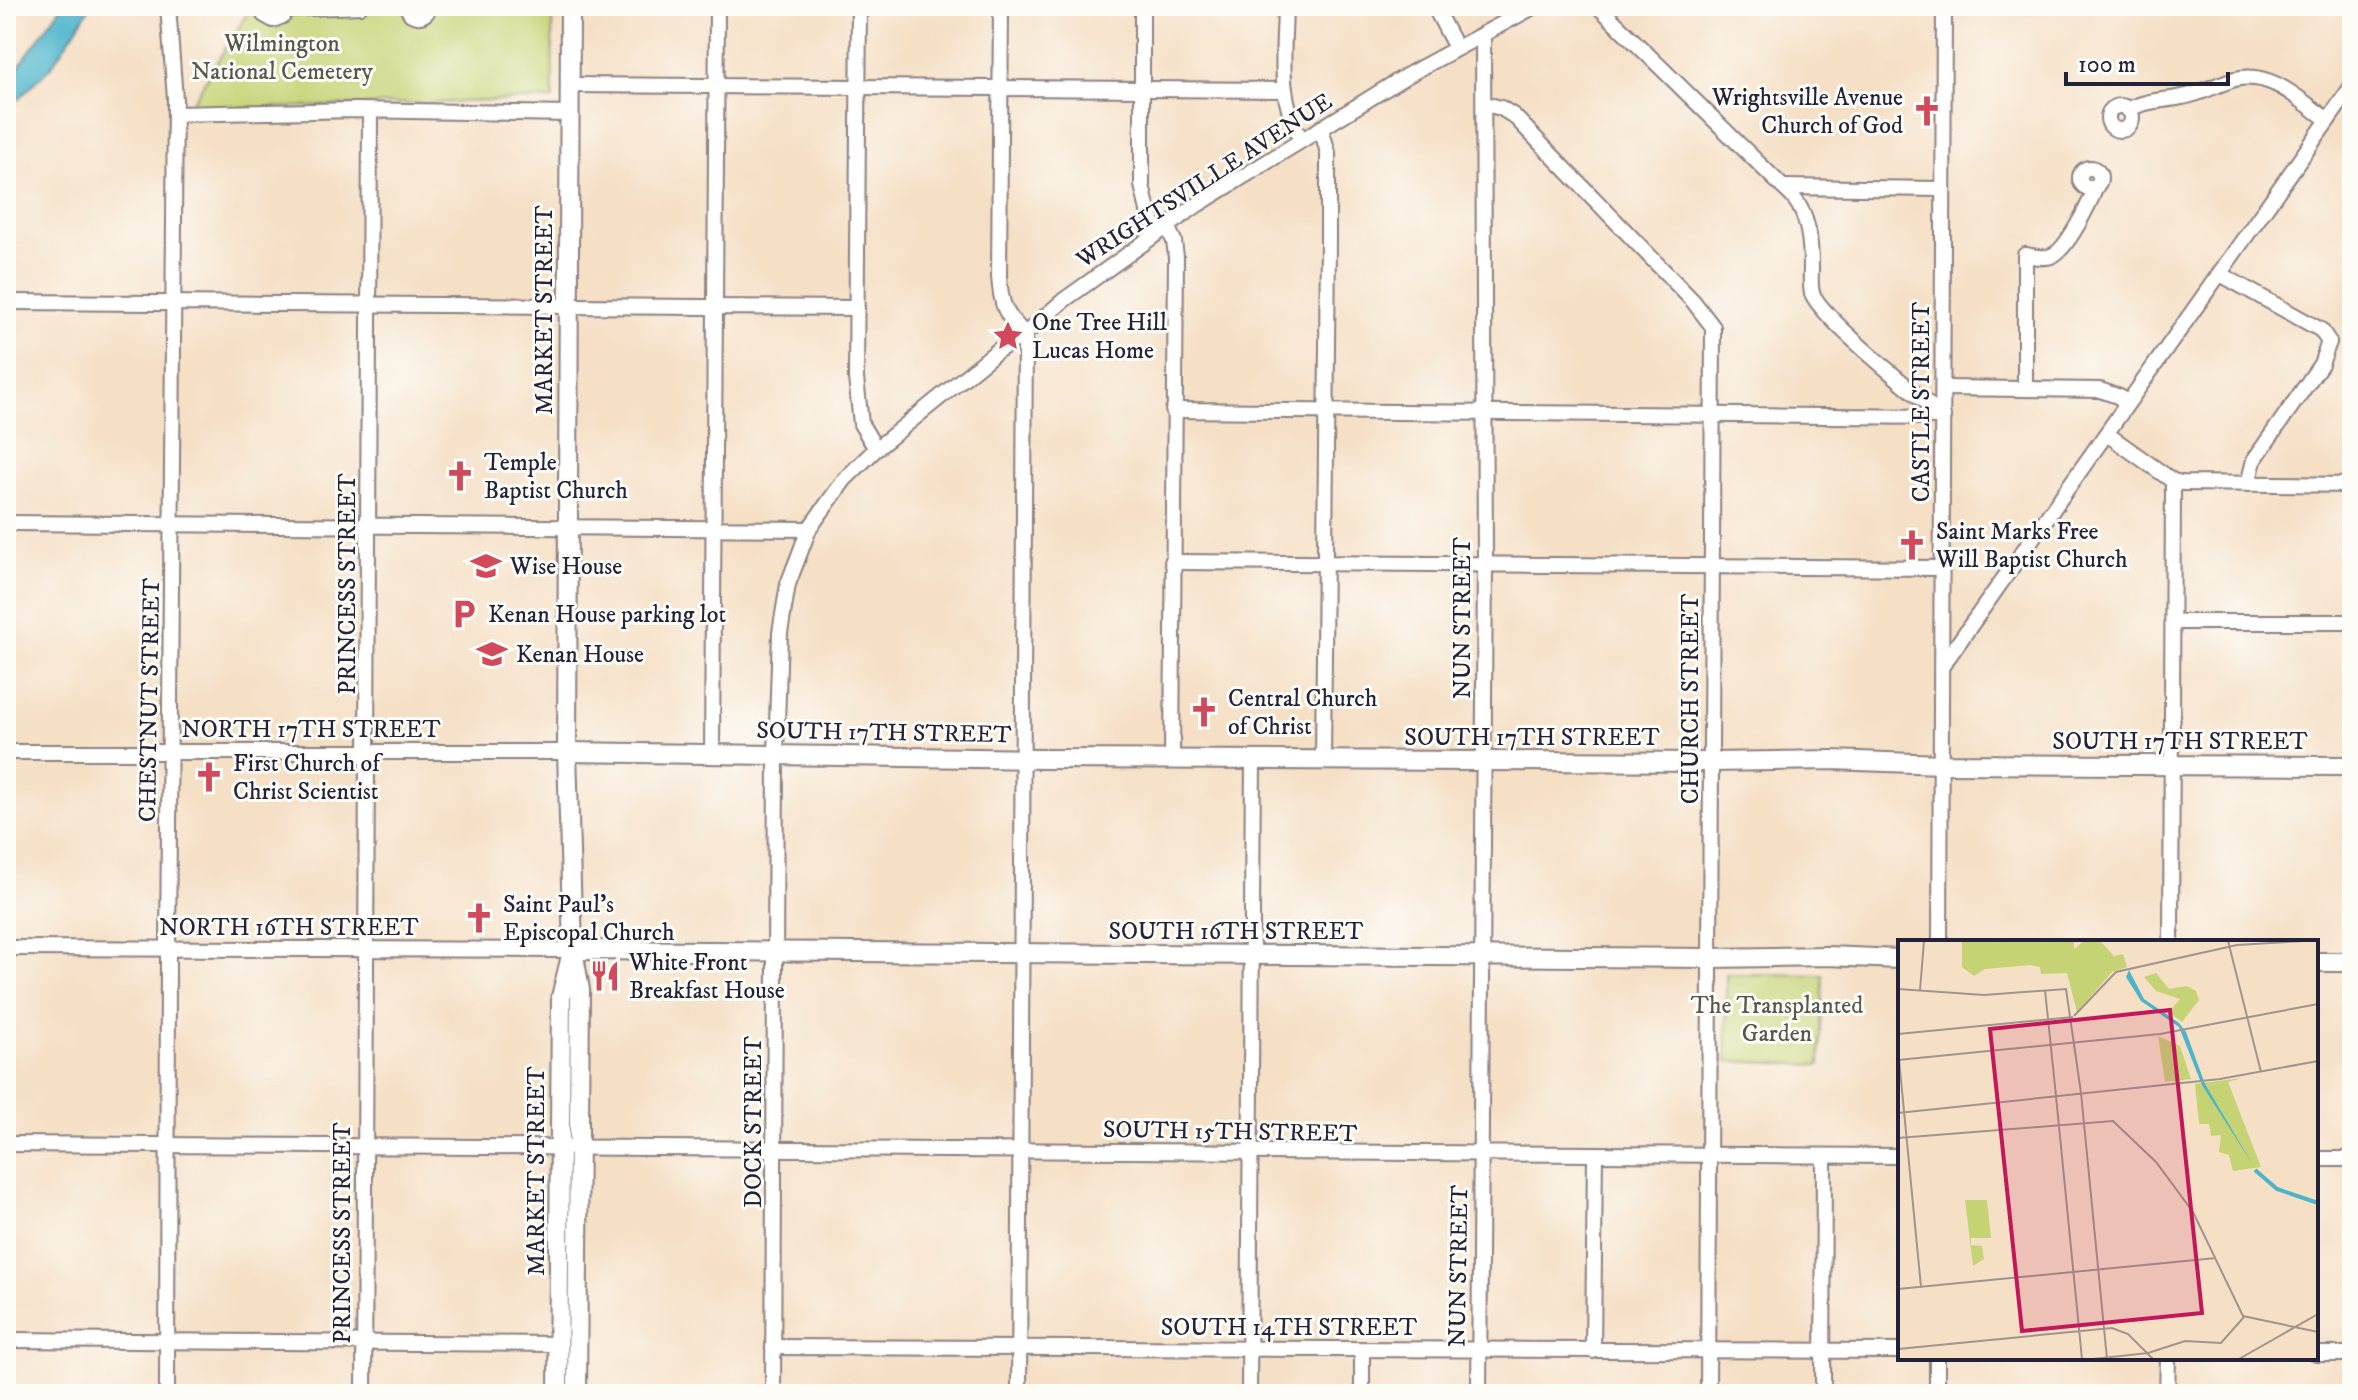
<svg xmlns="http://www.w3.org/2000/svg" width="2358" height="1400" viewBox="0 0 2358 1400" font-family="'IM FELL DW Pica',serif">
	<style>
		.green { fill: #c6d375; stroke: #747a58; stroke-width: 2 }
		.water { fill: #4cb4ca; stroke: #376b82; stroke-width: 2 }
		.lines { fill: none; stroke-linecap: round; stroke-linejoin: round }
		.minor-casing { stroke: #8c8080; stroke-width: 18 }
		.major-casing { stroke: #8c8080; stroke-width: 22 }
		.minor { stroke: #fff; stroke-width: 14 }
		.major { stroke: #fff; stroke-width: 18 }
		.labels { text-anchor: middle; stroke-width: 6; stroke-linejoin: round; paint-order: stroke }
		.park-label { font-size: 24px; fill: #53574c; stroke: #fdfcf7 }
		.poi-label { font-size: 24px; fill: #22223b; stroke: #fdfcf7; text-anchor: start }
		.street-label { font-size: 24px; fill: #22223b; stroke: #fdfcf7 }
		.inset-river { fill: none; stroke: #4cb4ca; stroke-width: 4 }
		.inset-road { fill: none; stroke: #a1938e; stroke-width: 2 }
		.view { fill: #c2185b; fill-opacity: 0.15; stroke: #c2185b; stroke-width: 4 }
		.inset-edge { fill: none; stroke: #22223b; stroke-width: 4 }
	</style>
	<rect width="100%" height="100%" fill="#fdfcf7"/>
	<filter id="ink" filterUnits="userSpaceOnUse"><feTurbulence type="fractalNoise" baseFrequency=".0125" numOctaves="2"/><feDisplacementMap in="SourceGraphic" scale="16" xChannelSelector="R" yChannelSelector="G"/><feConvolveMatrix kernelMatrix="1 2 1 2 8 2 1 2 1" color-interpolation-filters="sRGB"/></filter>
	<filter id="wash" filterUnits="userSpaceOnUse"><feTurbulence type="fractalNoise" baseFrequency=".006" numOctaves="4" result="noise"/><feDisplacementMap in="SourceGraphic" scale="32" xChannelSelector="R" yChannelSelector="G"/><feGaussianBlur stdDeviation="1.8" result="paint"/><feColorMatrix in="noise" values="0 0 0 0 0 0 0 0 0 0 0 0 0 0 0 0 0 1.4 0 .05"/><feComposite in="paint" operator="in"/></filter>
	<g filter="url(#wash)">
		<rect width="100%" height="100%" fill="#f5dfc5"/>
		<g class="green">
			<polygon points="252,6 552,6 553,99 191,110 190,106"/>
			<polygon points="1726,974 1823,975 1820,1065 1727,1061"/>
		</g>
		<polygon class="water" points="62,6 91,6 51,67 6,111 6,84"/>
	</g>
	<g filter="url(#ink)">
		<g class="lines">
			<g class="minor-casing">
				<g id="minor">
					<polyline points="263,6 264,15 273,20 283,16 285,6"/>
					<path d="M406,6l5,8c9,5 16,1 19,-8"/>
					<polyline points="859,6 856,378 861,424 876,449"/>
					<path d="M1001,6l-2,270c2,29 5,38 26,58l-6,1060"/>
					<polyline points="1142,6 1142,185 1148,211 1158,233"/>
					<path d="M1285,6c-1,50 -8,89 16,134"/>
					<polyline points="1434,6 1456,48"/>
					<path d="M1598,6l195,191c16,19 18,47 18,71 0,8 -1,17 1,25 11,27 104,100 131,124"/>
					<polyline points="2351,6 2352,10"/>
					<polyline points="285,9 360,6"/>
					<polyline points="570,85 1283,90"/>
					<polyline points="1485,104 1501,108 1514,116 1693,301 1713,327 1708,1394"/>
					<circle cx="2120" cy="118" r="12"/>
					<path d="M2128,110c16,-10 36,-9 54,-13 19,-3 35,-13 53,-18 36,-9 66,22 93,41"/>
					<polyline points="175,114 356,110 570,114"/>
					<polyline points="1321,128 1328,153 1328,243 1323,759"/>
					<circle cx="2090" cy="178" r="10"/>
					<polyline points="1783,187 1943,189"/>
					<polyline points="1167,226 1174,241 1176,257 1172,759"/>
					<polyline points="2220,274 2321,330 2329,342 2321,364 2254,460 2248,484"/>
					<polyline points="6,302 857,308"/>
					<polyline points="1943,388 2100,390 2120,397 2125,405"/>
					<path d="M2025,389v-134c8,1 19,4 26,1 16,-5 39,-54 45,-69"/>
					<polyline points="1173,410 1943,417"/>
					<polyline points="2107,434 2173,481 2182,483 2352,485"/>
					<polyline points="6,523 809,529"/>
					<polyline points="1172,562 1942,568"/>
					<polyline points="2173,622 2352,622"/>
					<polyline points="1942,666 2352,86"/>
					<polyline points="6,752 567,752"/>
					<polyline points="712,753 717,6"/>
					<polyline points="1940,942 1944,6"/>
					<polyline points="2171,942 2173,481"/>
					<polyline points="6,948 573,950"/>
					<polyline points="6,1144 1900,1156"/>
					<polyline points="2316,1159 2352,1159"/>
					<polyline points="6,1340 558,1344"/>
					<polyline points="773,1347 1900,1351"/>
					<polyline points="1362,1350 1362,1394"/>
					<polyline points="1593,1351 1595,1155"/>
					<polyline points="2316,1354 2352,1354"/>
					<polyline points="167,1394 168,949 175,99 168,6"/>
					<polyline points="364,1394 370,111"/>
					<polyline points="773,1394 776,754 780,633 788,584 809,529 845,479 876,449 997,351 1025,334 1064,300 1197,205 1406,76 1535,6"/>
					<polyline points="1249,1394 1253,759"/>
					<polyline points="1479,1394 1485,564 1483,34"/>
					<polyline points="1823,1394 1824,1156"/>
					<polyline points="1937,1394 1937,1358"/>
					<polyline points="2167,1394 2168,1358"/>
				</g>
			</g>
			<g class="major-casing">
				<g id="major">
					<polyline points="570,6 567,752 573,950 580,990 577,1394"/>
					<polyline points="567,752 1042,759 1712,762 1831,760 1942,764 2352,766"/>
					<polyline points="573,950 1711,958 1827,956 1900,959"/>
					<polyline points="2316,962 2352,962"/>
					<polyline points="558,1394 561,997 571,956"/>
				</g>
			</g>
			<use href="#minor" class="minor"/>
			<use href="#major" class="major"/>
		</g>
	</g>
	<defs>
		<g id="church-bare" transform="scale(2.4)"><path d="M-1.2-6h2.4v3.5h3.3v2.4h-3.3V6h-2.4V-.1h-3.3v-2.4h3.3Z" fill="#d1495b" stroke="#fdfcf7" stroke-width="2.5" paint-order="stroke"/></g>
		<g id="sight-bare" transform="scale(2.4)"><path d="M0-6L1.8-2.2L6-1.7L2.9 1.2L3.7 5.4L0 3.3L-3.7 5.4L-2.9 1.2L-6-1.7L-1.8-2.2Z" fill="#d1495b" stroke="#fdfcf7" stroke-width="2.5" paint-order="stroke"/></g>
		<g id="university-bare" transform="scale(2.4)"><path d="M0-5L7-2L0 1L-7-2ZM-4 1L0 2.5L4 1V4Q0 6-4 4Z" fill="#d1495b" stroke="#fdfcf7" stroke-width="2.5" paint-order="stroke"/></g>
		<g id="parking-bare" transform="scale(2.4)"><path d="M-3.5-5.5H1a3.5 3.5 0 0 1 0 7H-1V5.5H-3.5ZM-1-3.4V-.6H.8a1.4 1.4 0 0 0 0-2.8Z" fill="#d1495b" stroke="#fdfcf7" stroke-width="2.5" paint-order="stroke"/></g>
		<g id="restaurant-bare" transform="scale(2.4)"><path d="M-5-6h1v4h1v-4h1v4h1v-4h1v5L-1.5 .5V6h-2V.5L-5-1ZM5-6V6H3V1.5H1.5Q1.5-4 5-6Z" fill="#d1495b" stroke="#fdfcf7" stroke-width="2.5" paint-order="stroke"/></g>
	</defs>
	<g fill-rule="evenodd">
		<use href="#church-bare" x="1927" y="111"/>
		<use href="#sight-bare" x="1008" y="336"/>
		<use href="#church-bare" x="460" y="476"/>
		<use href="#church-bare" x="1912" y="545"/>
		<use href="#university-bare" x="486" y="566"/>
		<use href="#parking-bare" x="464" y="614"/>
		<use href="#university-bare" x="492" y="654"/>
		<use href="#church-bare" x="1204" y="712"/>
		<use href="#church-bare" x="209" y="777"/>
		<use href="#church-bare" x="479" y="918"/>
		<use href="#restaurant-bare" x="605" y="976"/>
	</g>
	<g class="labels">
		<g class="park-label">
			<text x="282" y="51">Wilmington<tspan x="282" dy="28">National Cemetery</tspan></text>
			<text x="1777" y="1013">The Transplanted<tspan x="1777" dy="28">Garden</tspan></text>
		</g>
		<g class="poi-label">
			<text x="1903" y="105" text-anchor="end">Wrightsville Avenue<tspan x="1903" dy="28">Church of God</tspan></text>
			<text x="1032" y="330">One Tree Hill<tspan x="1032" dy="28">Lucas Home</tspan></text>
			<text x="484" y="470">Temple<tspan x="484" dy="28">Baptist Church</tspan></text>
			<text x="1936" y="539">Saint Marks Free<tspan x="1936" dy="28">Will Baptist Church</tspan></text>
			<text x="510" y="574">Wise House</text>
			<text x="488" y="622">Kenan House parking lot</text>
			<text x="516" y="662">Kenan House</text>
			<text x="1228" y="706">Central Church<tspan x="1228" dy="28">of Christ</tspan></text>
			<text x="233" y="771">First Church of<tspan x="233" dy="28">Christ Scientist</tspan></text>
			<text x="503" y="912">Saint Paul's<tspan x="503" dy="28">Episcopal Church</tspan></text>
			<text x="629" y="970">White Front<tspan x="629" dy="28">Breakfast House</tspan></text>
		</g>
		<g class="street-label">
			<text transform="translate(1204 180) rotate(-33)" y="8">WRIGHTSVILLE AVENUE</text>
			<text transform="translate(544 310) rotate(-90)" y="8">MARKET STREET</text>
			<text transform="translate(1921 402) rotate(-90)" y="8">CASTLE STREET</text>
			<text transform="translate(347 584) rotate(-90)" y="8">PRINCESS STREET</text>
			<text transform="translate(1462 618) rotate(-90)" y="8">NUN STREET</text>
			<text transform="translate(1690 699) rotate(-90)" y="8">CHURCH STREET</text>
			<text transform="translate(149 700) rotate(-89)" y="8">CHESTNUT STREET</text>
			<text x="311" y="737">NORTH 17TH STREET</text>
			<text transform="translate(884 732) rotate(1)" y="8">SOUTH 17TH STREET</text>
			<text x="1532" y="745">SOUTH 17TH STREET</text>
			<text x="2180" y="749">SOUTH 17TH STREET</text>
			<text x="289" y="935">NORTH 16TH STREET</text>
			<text x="1236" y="939">SOUTH 16TH STREET</text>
			<text transform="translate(753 1122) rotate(-90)" y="8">DOCK STREET</text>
			<text transform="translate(1230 1131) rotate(1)" y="8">SOUTH 15TH STREET</text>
			<text transform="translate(536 1171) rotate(-90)" y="8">MARKET STREET</text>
			<text transform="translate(342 1233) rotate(-90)" y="8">PRINCESS STREET</text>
			<text transform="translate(1458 1266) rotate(-89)" y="8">NUN STREET</text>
			<text x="1289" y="1335">SOUTH 14TH STREET</text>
		</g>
	</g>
	<g transform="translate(1898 940)">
		<rect width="420" height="420" fill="#f5dfc5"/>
		<path d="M64,1h112v8l10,-8h16l14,15 9,-2 4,13 -15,5 -35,40 -10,-39 -26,1 -1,-7 -10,-2 -45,4 -11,7 -12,-9zM258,33l13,16 18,-3 9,5 3,9 -17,22 -13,-10 11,-13 -24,-8 -12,-14zM260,96l22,10 11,33 -26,3zM344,138l-14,4 33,85 -28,4 -4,-16 -10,-3 2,-17 -10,1 -2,-12h-10l-4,-40zM67,260h22l4,38h-20v7l11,1 2,13 -11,7z" fill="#c6d375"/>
		<path d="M231,30l15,29 35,24 7,9 19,52 48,81 -51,-80 -23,-58 -38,-26 -15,-24z" fill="#4cb4ca"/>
		<path class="inset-river" d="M357,230l22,19 41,14"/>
		<path class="inset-road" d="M330,1l33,131M0,49l86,6 82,-6 15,104M22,50l4,-49M147,50l11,106M176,76l42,-44 121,-27 67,-4M0,94l175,-17M0,109l23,238M0,120l262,-26 158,-30M183,153l26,266M158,156l26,263M0,173l322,-34 98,-18M0,198l215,-17 43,41 37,50 50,104 75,16M0,349l318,-31M0,409l214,-21 16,6 25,25M250,413l37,-12 36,2 23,-26M195,419l55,-6M341,419l79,-45"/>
		<path class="view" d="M272,70l32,303 -180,18 -32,-302z"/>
		<rect width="420" height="420" class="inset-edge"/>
	</g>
	<rect width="2358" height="1400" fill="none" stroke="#fdfcf7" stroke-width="32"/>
	<path d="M2066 72v12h162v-12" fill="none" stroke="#22223b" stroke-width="4"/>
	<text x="2078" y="72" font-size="24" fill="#22223b" stroke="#fdfcf7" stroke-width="6" paint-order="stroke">100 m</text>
</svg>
